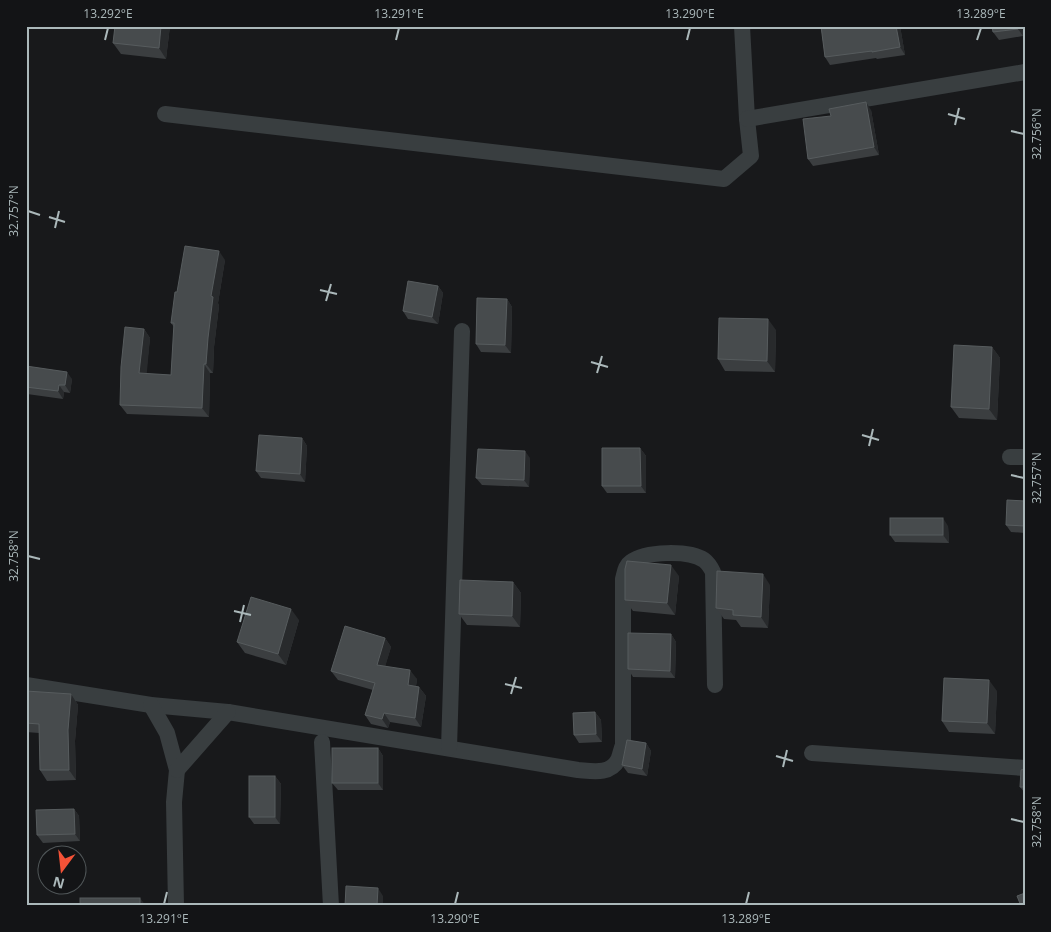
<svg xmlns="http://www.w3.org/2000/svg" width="1051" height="932" viewBox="0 0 1051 932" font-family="'Open Sans',sans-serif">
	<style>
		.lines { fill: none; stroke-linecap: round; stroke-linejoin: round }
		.street { stroke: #393e40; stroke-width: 16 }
		.wall { fill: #3b3e40 }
		.shaded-wall { fill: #282a2c }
		.building { fill: #474b4d; stroke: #575c5e }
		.ticks { fill: none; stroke: #abb8ba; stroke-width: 2 }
		.neatline { fill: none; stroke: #abb8ba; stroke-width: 2 }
		.ticks-label { font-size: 12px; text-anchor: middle; fill: #abb8ba }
	</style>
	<rect width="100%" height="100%" fill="#18191b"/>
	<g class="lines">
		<g class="street">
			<polyline points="165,114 724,179 751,156 747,119 742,26"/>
			<polyline points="747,119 1025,72"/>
			<polyline points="1010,457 1025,457"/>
			<path d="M26,685l125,20 77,7 350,58c14,1 32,5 40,-10 2,-4 3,-11 5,-15v-166c2,-7 2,-13 8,-17 14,-11 58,-12 73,-2 4,3 7,8 9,12l2,113"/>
			<polyline points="151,705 167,733 177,770 174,802 176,906"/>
			<polyline points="322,742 331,906"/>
			<polyline points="449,748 462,331"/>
			<polyline points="812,753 1025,768"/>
			<polyline points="177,770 228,712"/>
		</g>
	</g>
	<g class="wall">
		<polygon points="170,26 166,59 121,54 113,43"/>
		<polygon points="821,26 900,26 905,55 877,59 876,58 830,65 825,57"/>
		<polygon points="992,26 1022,26 1023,36 999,40 993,32"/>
		<polygon points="871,110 879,155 813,166 808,159 831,116"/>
		<polygon points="225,260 218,303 219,306 214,347 213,373 210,373 209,417 127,414 120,405 144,329 150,338 146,374 171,375 174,327 171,323"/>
		<polygon points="438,286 443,293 438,324 408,319 403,311"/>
		<polygon points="507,299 512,307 511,353 481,352 476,344"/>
		<polygon points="776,330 775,372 725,371 718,359"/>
		<polygon points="992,347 1000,358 997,420 959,418 951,407"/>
		<polygon points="26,366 72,379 70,393 64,392 63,399 27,394 26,393"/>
		<polygon points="302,438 307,446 305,482 261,478 256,471"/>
		<polygon points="640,448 646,456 646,493 607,493 602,486"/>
		<polygon points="530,458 529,487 482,485 476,478"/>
		<polygon points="1025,501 1025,533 1011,532 1006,525"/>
		<polygon points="948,526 949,543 895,542 890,535"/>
		<polygon points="679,576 675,615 633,611 625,600"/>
		<polygon points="513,582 521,593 520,627 467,625 459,614"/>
		<polygon points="770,585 768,628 741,627 736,620 724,619 716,608"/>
		<polygon points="299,620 286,665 245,653 237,642"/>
		<polygon points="671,634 676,642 675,678 633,677 628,669"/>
		<polygon points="385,638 391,647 385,666 417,679 416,686 419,687 426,696 421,727 390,722 388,728 371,724 365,715 373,690 338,680 331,671"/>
		<polygon points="26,691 71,694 78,705 75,741 76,780 47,781 40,770 39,733 26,732"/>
		<polygon points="997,691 995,734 949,732 942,721"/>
		<polygon points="595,712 601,720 602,742 579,743 574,735"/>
		<polygon points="646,743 651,751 647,776 628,773 622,765"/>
		<polygon points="378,748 383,756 383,790 338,790 332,783"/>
		<polygon points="1025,769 1025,793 1020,787"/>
		<polygon points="275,776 281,784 280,824 254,824 249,817"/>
		<polygon points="74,809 79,816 80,841 43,843 37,835"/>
	</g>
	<g class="shaded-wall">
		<polygon points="161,26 170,26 166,59 159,48"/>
		<polygon points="896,26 900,26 905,55 900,47"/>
		<polygon points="1018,26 1022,26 1023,36 1018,29"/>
		<polygon points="866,102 871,110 879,155 874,147"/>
		<polygon points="219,251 225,260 218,303 219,306 214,347 213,373 206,364 211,296"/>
		<polygon points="438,286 443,293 438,324 432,317"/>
		<polygon points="507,299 512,307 511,353 505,345"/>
		<polygon points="768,319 776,330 775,372 767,361"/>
		<polygon points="144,329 150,338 146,382 139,373"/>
		<polygon points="992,347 1000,358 997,420 989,409"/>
		<polygon points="204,364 210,373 209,417 202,408"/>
		<polygon points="67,372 72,379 70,393 65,385"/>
		<polygon points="59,385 64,392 63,399 58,391"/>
		<polygon points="302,438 307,446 305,482 300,474"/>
		<polygon points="640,448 646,456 646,493 641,486"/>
		<polygon points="525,451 530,458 529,487 524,480"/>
		<polygon points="943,518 948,526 949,543 943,535"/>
		<polygon points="671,565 679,576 675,615 667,603"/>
		<polygon points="763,574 770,585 768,628 761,617"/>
		<polygon points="513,582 521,593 520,627 512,616"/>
		<polygon points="291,609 299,620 286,665 278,654"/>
		<polygon points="671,634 676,642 675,678 670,671"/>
		<polygon points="385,638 391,647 383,674 377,665"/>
		<polygon points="410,670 417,679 415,694 408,685"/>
		<polygon points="989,680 997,691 995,734 987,723"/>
		<polygon points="419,687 426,696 421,727 415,718"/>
		<polygon points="71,694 78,705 75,741 76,780 69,770 68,730"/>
		<polygon points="595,712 601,720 602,742 596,734"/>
		<polygon points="384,713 390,722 388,728 382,719"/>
		<polygon points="646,743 651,751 647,776 642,769"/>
		<polygon points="378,748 383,756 383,790 378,783"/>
		<polygon points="275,776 281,784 280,824 275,817"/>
		<polygon points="74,809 79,816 80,841 75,834"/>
		<polygon points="378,888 383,896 383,906 377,906"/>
		<polygon points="140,898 146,906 140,906"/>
	</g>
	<g class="building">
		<polygon points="115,26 161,26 159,48 113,43"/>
		<polygon points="821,26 896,26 900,47 872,52 872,51 825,57"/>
		<polygon points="992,26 1018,26 1018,29 993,32"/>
		<polygon points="866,102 874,147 808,159 803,119 831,116 829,109"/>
		<polygon points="185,246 219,251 211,296 213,297 208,338 206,364 204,364 202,408 120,405 121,367 125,327 144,329 139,373 171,375 174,323 171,323 175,292 177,292"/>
		<polygon points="408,281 438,286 432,317 403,311"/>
		<polygon points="477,298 507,299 505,345 476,344"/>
		<polygon points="719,318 768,319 767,361 718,359"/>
		<polygon points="954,345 992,347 989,409 951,407"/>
		<polygon points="26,366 67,372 65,385 59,385 58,391 26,387"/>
		<polygon points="259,435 302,438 300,474 256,471"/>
		<polygon points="602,448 640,448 641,486 602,486"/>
		<polygon points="478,449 525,451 524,480 476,478"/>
		<polygon points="1007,500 1025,501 1025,526 1006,525"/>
		<rect x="890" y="518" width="53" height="17"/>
		<polygon points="627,561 671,565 667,603 625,600 625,569"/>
		<polygon points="717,571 763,574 761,617 733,615 733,610 716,608"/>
		<polygon points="460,580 513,582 512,616 459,614"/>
		<polygon points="251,597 291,609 278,654 237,642"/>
		<polygon points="345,626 385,638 377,665 410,670 408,685 419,687 415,718 384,713 382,719 365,715 375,683 331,671"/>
		<polygon points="628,633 671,634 670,671 628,669"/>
		<polygon points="944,678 989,680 987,723 942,721"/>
		<polygon points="26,691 71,694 68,730 69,770 40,770 39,724 26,723"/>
		<polygon points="595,712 596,734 574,735 573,713"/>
		<polygon points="627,740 646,743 642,769 622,765"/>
		<rect x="332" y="748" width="46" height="35"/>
		<polygon points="1025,769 1025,787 1020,787 1021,770"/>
		<rect x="249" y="776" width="26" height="41"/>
		<polygon points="74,809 75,834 37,835 36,810"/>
		<polygon points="346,886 378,888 377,906 345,906"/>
		<polygon points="1025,893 1025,906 1021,906 1017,896"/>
		<rect x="80" y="898" width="60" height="8"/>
	</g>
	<path class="ticks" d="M105,40l3,-12M396,40l3,-12M687,40l3,-12M977,40l4,-12M948,114l17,5M955,125l4,-17M1011,131l13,3M28,211l12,4M49,217l16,5M55,228l4,-17M320,290l17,4M326,301l5,-17M591,362l17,5M597,373l5,-17M862,435l17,5M869,446l4,-17M1011,475l13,3M28,556l12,3M234,611l17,4M240,622l4,-17M505,684l17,4M511,694l5,-17M776,756l17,5M783,767l4,-17M1011,819l13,3M164,904l3,-12M455,904l3,-12M746,904l3,-12"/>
	<rect width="1051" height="932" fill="none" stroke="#131416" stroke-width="55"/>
	<g transform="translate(62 870) rotate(195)"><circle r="24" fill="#131416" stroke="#505658"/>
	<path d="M0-4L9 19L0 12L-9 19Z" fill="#f45237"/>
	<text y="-8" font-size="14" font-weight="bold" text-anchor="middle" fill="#abb8ba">N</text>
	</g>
	<rect x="28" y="28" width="996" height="876" class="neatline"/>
	<g class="ticks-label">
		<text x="108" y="18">13.292°E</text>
		<text x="399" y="18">13.291°E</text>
		<text x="690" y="18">13.290°E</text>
		<text x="981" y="18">13.289°E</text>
		<text transform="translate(1037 134) rotate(-90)" y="4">32.756°N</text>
		<text transform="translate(14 211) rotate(-90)" y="4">32.757°N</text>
		<text transform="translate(1037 478) rotate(-90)" y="4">32.757°N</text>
		<text transform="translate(14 556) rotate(-90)" y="4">32.758°N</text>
		<text transform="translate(1037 822) rotate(-90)" y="4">32.758°N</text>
		<text x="164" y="923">13.291°E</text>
		<text x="455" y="923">13.290°E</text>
		<text x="746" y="923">13.289°E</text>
	</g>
</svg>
